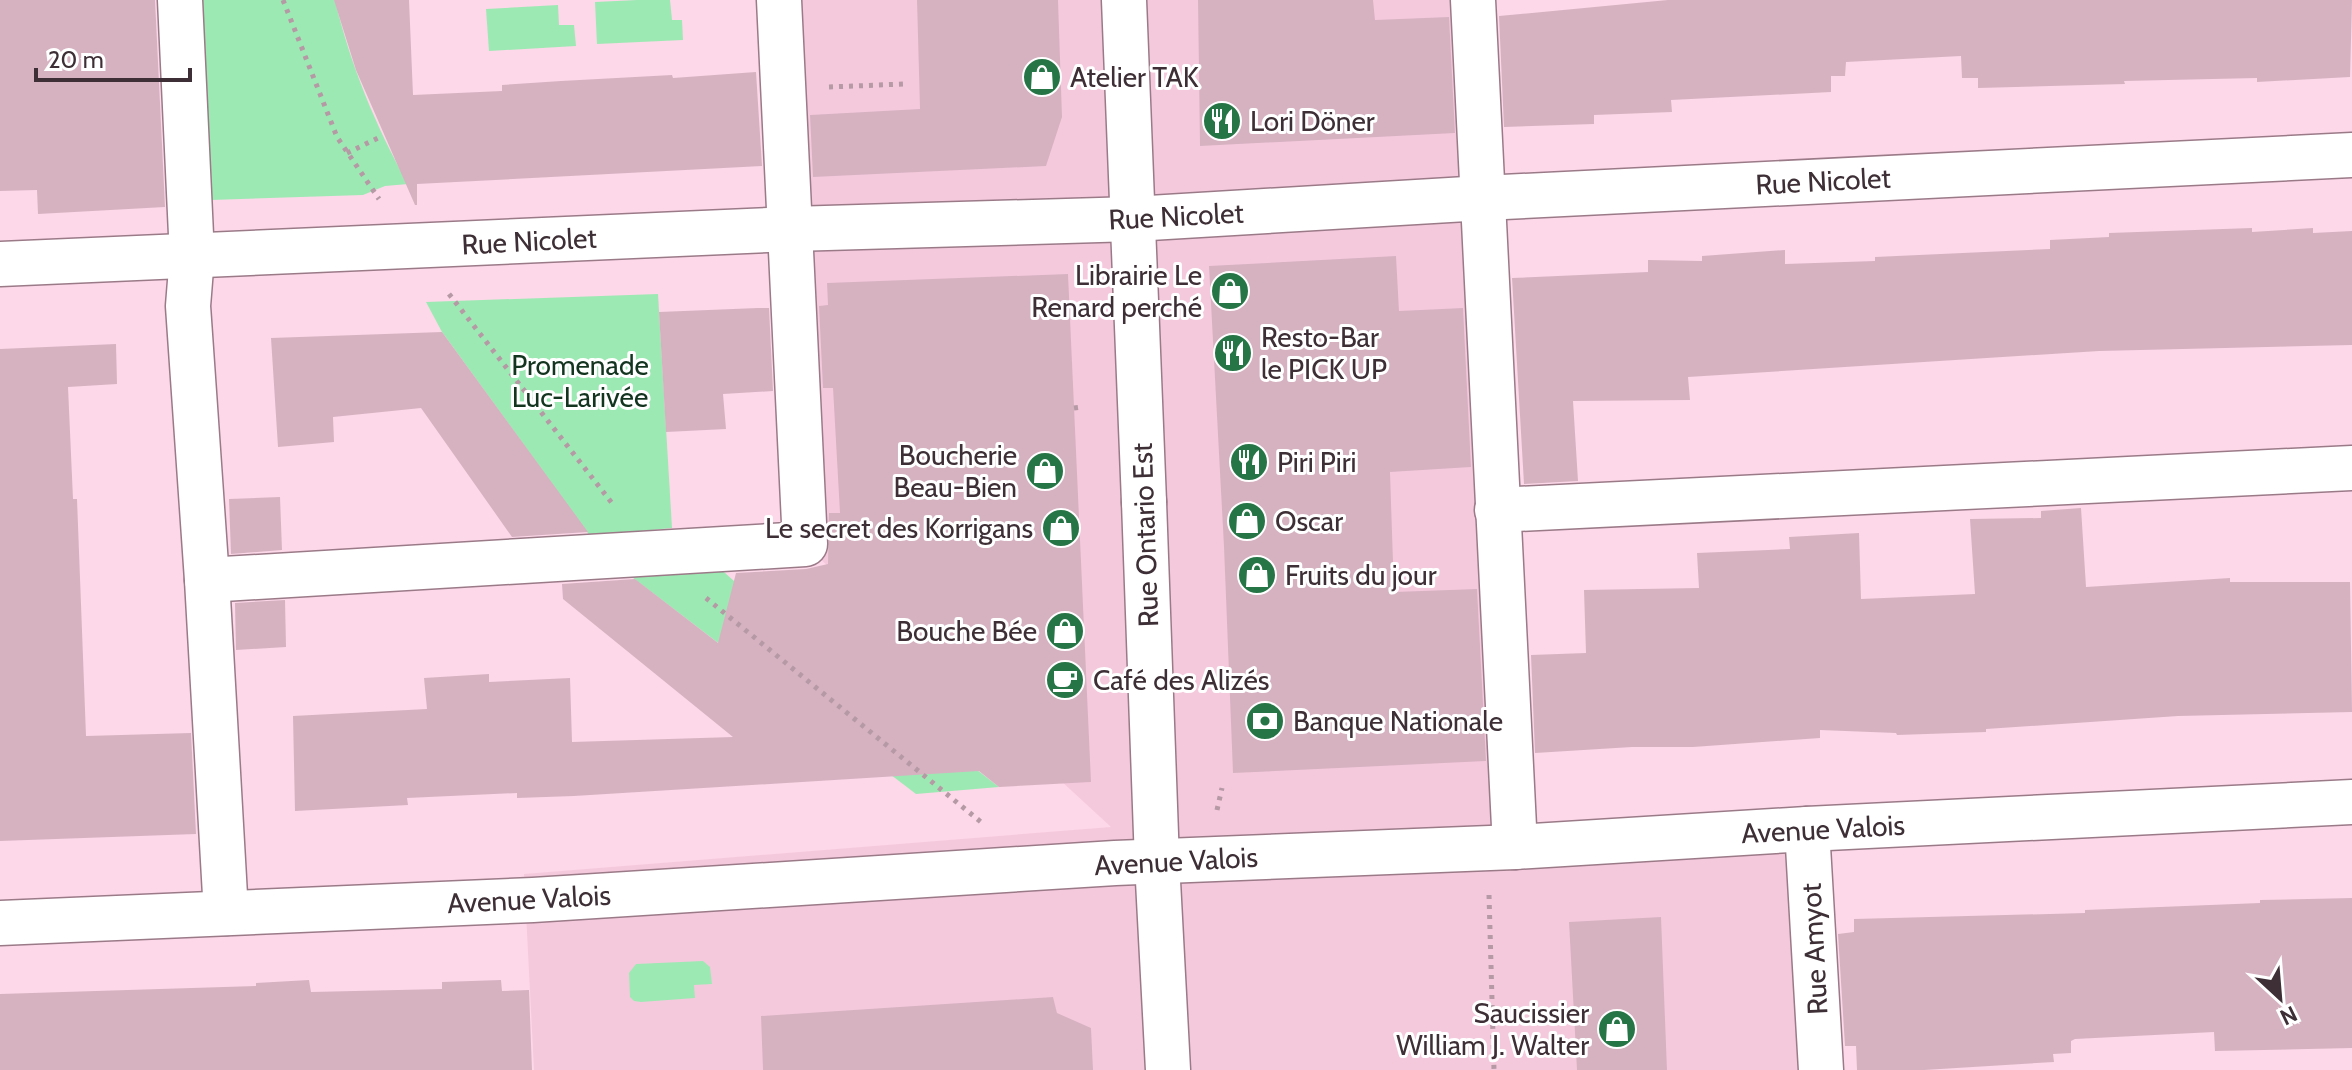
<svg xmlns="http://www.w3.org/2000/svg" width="2352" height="1070" viewBox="0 0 2352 1070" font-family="Cabin,sans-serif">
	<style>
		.built { fill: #f5c9dc }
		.green { fill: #9de9b4 }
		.building { fill: #d6b2c1 }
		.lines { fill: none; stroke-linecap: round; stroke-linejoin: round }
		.minor-casing { stroke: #9b7a88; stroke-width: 47 }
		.major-casing { stroke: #9b7a88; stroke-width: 47 }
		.path { stroke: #b599a5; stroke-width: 5; stroke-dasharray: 4 6; stroke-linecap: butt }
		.minor { stroke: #fff; stroke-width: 44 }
		.major { stroke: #fff; stroke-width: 44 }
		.labels { text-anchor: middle; stroke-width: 6; stroke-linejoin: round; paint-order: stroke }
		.poi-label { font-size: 28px; fill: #3d2f35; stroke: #fff; text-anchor: start }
		.street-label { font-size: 28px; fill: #3d2f35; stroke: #fff }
		.park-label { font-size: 28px; fill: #13341f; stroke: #fff }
	</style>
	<rect width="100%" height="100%" fill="#fdd8e8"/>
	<polygon class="built" points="787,0 1452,0 1515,847 1801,813 1807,1070 534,1070 524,874 1111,827 817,556"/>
	<g class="green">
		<path d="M200,0h135c15,64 41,127 73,184l-23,2 -22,9 -152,5z"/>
		<polygon points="637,0 670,0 672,20 682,20 683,40 597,44 595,2"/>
		<polygon points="558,5 559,25 574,25 576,46 489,51 486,9"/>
		<polygon points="658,294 672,528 590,536 442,332 426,302"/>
		<polygon points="715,564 734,581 999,787 916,794 624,571"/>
		<polygon points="703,961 710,967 712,984 694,985 695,998 641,1002 634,1001 630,997 629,973 636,964"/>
	</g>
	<g class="building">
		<polygon points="0,0 155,0 165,207 38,214 37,190 0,191"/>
		<polygon points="334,0 409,0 413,95 502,91 502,85 561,81 672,75 673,78 756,72 762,166 417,184 417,205 415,205 356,70"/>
		<polygon points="917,0 1058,0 1062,117 1046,166 813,177 810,115 920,109"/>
		<polygon points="1198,0 1373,0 1375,20 1449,17 1455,133 1200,146"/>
		<polygon points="1668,0 2352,0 2350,77 2257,82 2257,78 2124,81 2125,84 1978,88 1978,78 1962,78 1961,56 1903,59 1846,62 1845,76 1831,76 1831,92 1671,100 1672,112 1594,115 1594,124 1504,127 1499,16"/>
		<polygon points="2252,228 2252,232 2313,228 2313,233 2352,231 2352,345 2099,351 1688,377 1690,400 1573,401 1578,481 1524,484 1512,278 1648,272 1648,260 1702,261 1702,256 1785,250 1785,264 1875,261 1875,257 2050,249 2050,240 2109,237 2109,233"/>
		<polygon points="1396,256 1399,311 1463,308 1471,467 1390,472 1394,592 1477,589 1486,761 1233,773 1224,547 1209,266"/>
		<polygon points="1068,274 1091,782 999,787 979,771 574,796 517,798 517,793 407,798 408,805 295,811 293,716 427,709 424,678 489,674 489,682 570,678 572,742 733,737 563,599 562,584 635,579 718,643 736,573 806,569 828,564 829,513 840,513 833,388 823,388 819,306 828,305 827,283"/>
		<polygon points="758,308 769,308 773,391 723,394 726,429 666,432 659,312"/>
		<polygon points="442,332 588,532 512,537 421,408 333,417 334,442 278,447 271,338"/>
		<polygon points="116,344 117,384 68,387 73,499 77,499 86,736 191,733 196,834 0,841 0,349"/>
		<polygon points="280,497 282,550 231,554 229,499"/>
		<polygon points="2081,508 2086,587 2230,578 2230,582 2350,582 2352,712 2178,716 1986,729 1986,732 1897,735 1896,733 1820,730 1820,738 1693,747 1632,747 1535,753 1531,655 1586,653 1584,590 1699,588 1697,553 1790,549 1789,537 1859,533 1861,599 1975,594 1970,519 2041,518 2041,511"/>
		<polygon points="285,600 286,647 236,650 235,603"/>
		<polygon points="2352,898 2352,1048 2215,1051 2214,1032 2075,1039 2071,1041 2071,1053 2053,1054 2054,1062 1924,1070 1857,1070 1856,1046 1845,1046 1838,934 1854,932 1854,919 2085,913 2085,910 2260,903 2260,900"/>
		<polygon points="1661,917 1667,1070 1577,1070 1569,922"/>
		<polygon points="309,980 311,992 442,989 442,982 501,980 502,991 529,990 532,1070 0,1070 0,994 256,986 256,983"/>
		<polygon points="1053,997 1057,1013 1091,1028 1093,1070 763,1070 761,1016"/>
	</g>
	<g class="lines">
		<g class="minor-casing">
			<g id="minor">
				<polyline points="180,0 192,256 188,306 207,580 226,913"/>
				<polyline points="1473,0 1515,847"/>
				<polyline points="0,264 792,229 1133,219 1483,198 2352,155"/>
				<polyline points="1144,502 1157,862 1168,1070"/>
				<polyline points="1497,510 2352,468"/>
				<polyline points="207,580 805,544 779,0"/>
				<polyline points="1807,829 1821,1070"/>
				<polyline points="0,923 533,900 1115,863 1515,847 1807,829 2352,802"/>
			</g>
		</g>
		<g class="major-casing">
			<polyline id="major" points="1124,0 1144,502"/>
		</g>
		<g class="path">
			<polyline points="283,0 337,137 379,199"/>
			<polyline points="829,87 904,84"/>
			<polyline points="347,153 382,136"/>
			<polyline points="449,294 615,507"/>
			<polyline points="1074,408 1081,407"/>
			<polyline points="706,598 981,822"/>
			<polyline points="1217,810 1222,788"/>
			<polyline points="1489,895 1494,1070"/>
		</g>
		<use href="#minor" class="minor"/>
		<use href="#major" class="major"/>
	</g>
	<defs>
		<g id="shop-disc" transform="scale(2)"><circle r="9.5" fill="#267546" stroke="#fff"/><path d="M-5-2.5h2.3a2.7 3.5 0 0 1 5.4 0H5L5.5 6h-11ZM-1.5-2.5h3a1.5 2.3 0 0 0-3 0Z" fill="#fff"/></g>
		<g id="restaurant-disc" transform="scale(2)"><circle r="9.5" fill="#267546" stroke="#fff"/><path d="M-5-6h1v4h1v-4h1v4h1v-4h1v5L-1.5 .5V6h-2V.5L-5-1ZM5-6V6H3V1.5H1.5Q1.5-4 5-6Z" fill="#fff"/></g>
		<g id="cafe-disc" transform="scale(2)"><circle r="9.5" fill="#267546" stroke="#fff"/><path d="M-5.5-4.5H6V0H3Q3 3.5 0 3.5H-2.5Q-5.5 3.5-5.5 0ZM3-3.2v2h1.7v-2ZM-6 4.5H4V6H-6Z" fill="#fff"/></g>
		<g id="bank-disc" transform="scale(2)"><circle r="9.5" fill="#267546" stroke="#fff"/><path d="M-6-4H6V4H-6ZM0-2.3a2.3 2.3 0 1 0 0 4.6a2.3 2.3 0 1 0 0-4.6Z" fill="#fff"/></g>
	</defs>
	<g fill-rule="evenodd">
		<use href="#shop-disc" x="1042" y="77"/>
		<use href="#restaurant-disc" x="1222" y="121"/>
		<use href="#shop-disc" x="1230" y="291"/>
		<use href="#restaurant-disc" x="1233" y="353"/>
		<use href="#restaurant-disc" x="1249" y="462"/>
		<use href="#shop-disc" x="1045" y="471"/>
		<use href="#shop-disc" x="1247" y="521"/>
		<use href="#shop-disc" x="1061" y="528"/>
		<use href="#shop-disc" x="1257" y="575"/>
		<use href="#shop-disc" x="1065" y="631"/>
		<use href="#cafe-disc" x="1065" y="680"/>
		<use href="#bank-disc" x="1265" y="721"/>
		<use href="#shop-disc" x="1617" y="1029"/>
	</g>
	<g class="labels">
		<g class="poi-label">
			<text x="1070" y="87">Atelier TAK</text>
			<text x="1250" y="131">Lori Döner</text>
			<text x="1202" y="285" text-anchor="end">Librairie Le<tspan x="1202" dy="32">Renard perché</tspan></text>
			<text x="1261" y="347">Resto-Bar<tspan x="1261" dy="32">le PICK UP</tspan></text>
			<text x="1017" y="465" text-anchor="end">Boucherie<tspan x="1017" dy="32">Beau-Bien</tspan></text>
			<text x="1277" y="472">Piri Piri</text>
			<text x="1275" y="531">Oscar</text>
			<text x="1033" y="538" text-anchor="end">Le secret des Korrigans</text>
			<text x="1285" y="585">Fruits du jour</text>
			<text x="1037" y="641" text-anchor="end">Bouche Bée</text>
			<text x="1093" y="690">Café des Alizés</text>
			<text x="1293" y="731">Banque Nationale</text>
			<text x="1589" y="1023" text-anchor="end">Saucissier<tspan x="1589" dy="32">William J. Walter</tspan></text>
		</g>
		<g class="street-label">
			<text transform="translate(1823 181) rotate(-3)" y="10">Rue Nicolet</text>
			<text transform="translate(1176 216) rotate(-3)" y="10">Rue Nicolet</text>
			<text transform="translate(529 241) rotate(-3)" y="10">Rue Nicolet</text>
			<text transform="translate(1145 535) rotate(-92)" y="10">Rue Ontario Est</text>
			<text transform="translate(1823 829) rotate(-3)" y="10">Avenue Valois</text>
			<text transform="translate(1176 861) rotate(-3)" y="10">Avenue Valois</text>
			<text transform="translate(529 899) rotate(-3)" y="10">Avenue Valois</text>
			<text transform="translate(1814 949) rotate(-93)" y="10">Rue Amyot</text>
		</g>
		<g class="park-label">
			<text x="580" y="375">Promenade<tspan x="580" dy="32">Luc-Larivée</tspan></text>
		</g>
	</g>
	<g transform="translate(2280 998) rotate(154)" stroke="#ffffff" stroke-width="6" paint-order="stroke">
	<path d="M0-6L14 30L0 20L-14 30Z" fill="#3d2f35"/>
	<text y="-12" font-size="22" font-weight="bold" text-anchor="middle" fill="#3d2f35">N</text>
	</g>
	<path d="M36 68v12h154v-12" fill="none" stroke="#3d2f35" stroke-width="4"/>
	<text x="48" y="68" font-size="24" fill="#3d2f35" stroke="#ffffff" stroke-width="6" paint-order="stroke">20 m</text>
</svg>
